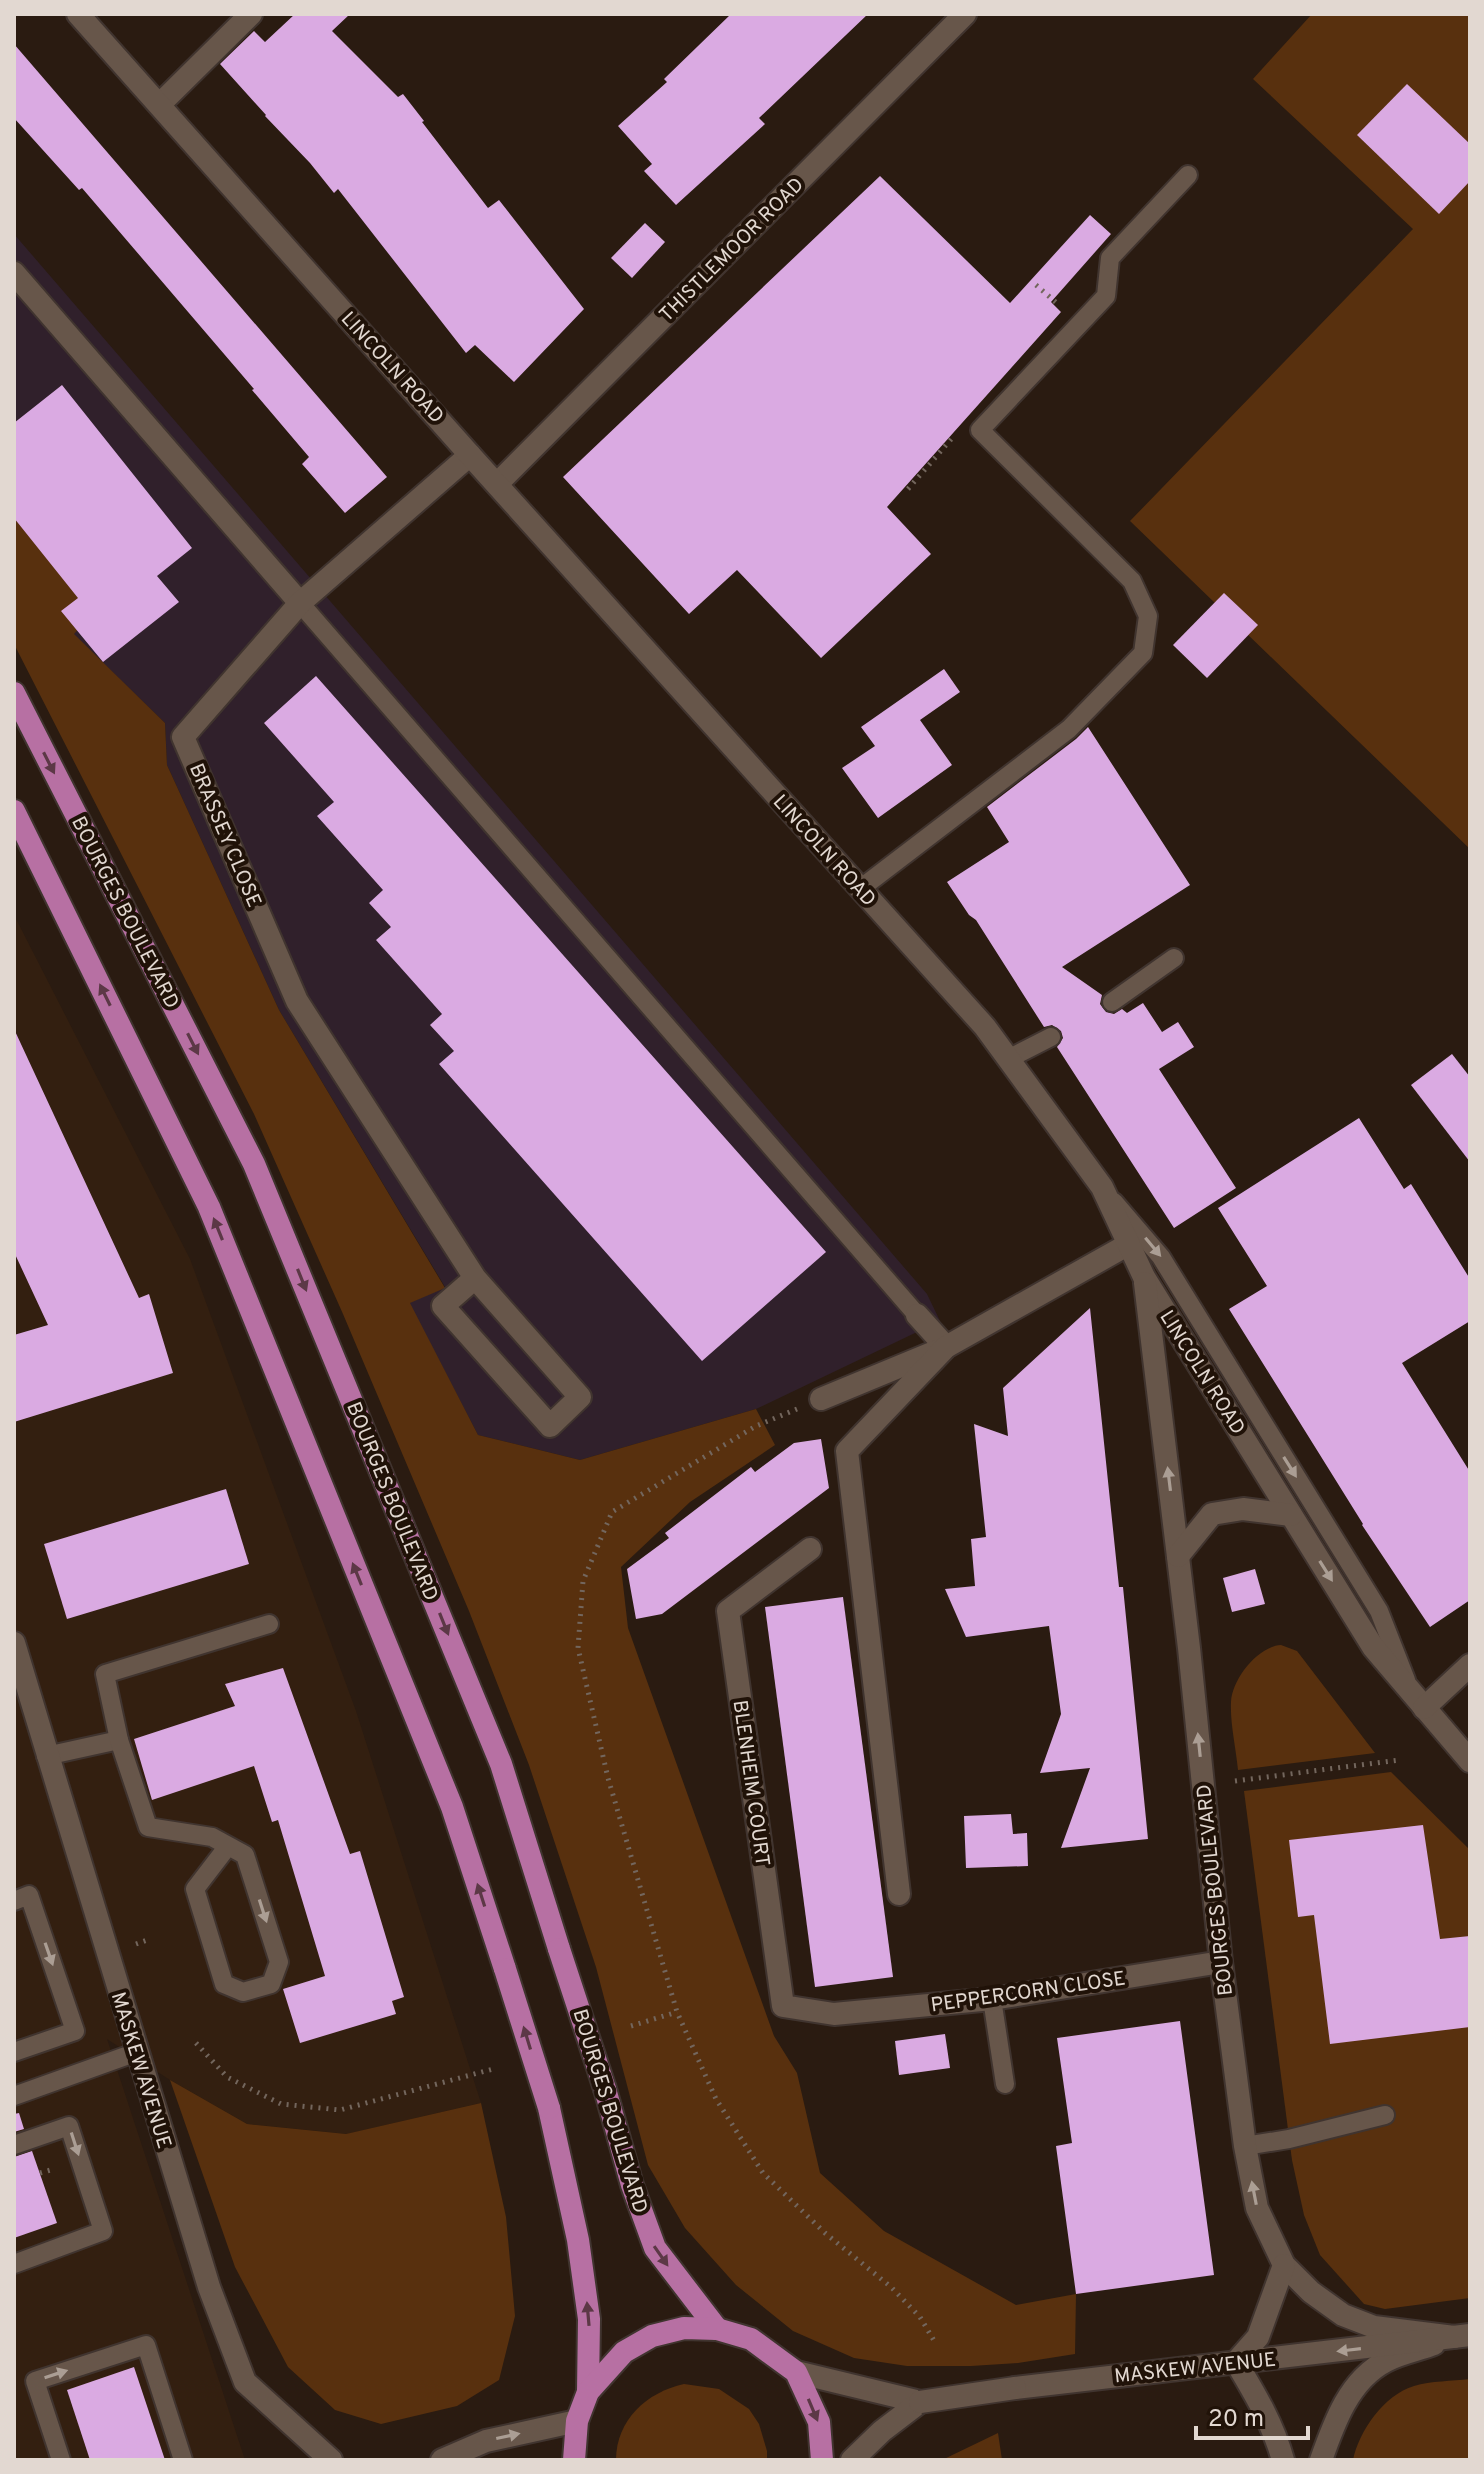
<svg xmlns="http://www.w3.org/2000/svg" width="1484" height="2474" viewBox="0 0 1484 2474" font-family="Overpass,sans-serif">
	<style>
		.built { fill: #331f10 }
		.industrial { fill: #30202b }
		.green { fill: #58300e }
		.building { fill: #daaae2 }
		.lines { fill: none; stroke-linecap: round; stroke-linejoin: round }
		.service-casing { stroke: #40342f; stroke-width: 22 }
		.pedestrian-casing { stroke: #40342f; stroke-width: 26 }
		.minor-casing { stroke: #40342f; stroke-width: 26 }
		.tertiary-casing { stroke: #40342f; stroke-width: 26 }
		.primary-casing { stroke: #40342f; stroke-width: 26 }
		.path { stroke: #73665d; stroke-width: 5; stroke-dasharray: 2 6; stroke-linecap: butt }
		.service { stroke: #67564a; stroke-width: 18 }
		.pedestrian { stroke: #67564a; stroke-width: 22 }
		.minor { stroke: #67564a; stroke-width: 22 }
		.tertiary { stroke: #67564a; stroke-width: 22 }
		.primary { stroke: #b770a3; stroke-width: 22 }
		.tertiary-bridge-casing { stroke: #40342f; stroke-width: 26; stroke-linecap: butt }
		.primary-bridge-casing { stroke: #40342f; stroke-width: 26; stroke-linecap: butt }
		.tertiary-bridge { stroke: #67564a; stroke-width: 22 }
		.primary-bridge { stroke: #b770a3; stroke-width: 22 }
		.oneway { fill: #5c3846 }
		.oneway2 { fill: #ab9e94 }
		.labels { text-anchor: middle; stroke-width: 8; stroke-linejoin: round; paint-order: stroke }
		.street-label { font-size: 20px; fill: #e2d8d1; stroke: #201208 }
	</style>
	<rect width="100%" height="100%" fill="#2a1b11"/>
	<polygon class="built" points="14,915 190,1259 356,1711 481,2103 347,2134 247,2124 170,2080 107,2039 245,2460 14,2460"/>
	<polygon class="industrial" points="14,234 927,1294 940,1321 756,1409 580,1460 478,1435 409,1303 445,1287 279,1010 167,765 165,723 73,634 14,513"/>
	<g class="green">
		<polygon points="1312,14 1470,14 1470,849 1130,521 1413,229 1253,79"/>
		<polygon points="14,513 98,606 74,634 165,723 167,765 279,1010 445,1288 410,1303 478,1435 580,1460 756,1409 775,1445 690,1502 621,1567 628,1628 774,2036 797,2073 820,2173 884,2231 1016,2305 1076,2294 1075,2354 1018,2363 971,2366 907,2366 854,2358 793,2331 736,2285 685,2228 648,2165 596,1967 529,1765 469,1611 343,1314 254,1114 14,644"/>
		<path d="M1281,1645l16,6 78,102 -137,17c-2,-22 -8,-46 -7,-68 1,-23 27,-56 50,-57z"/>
		<polygon points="1391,1772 1470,1850 1470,2298 1385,2309 1364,2304 1320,2255 1304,2215 1292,2160 1244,1791"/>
		<polygon points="170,2080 247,2124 346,2134 481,2103 506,2217 515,2316 499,2380 457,2406 381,2424 335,2410 288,2367 235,2267"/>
		<path d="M1470,2379v81h-117c6,-29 31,-65 61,-74 17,-5 38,-5 56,-7z"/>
		<path d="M684,2384l35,5 30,20 10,15 8,27v9h-151c0,-40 31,-68 68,-76z"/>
		<polygon points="998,2433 1002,2460 942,2460"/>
	</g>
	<g class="building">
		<polygon points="295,14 350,14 332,31 398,97 403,94 424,121 422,122 488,208 499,200 584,309 514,382 475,345 466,353 338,189 334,193 310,163 265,116 266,115 220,64 254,31 265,42"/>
		<polygon points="731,14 868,14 759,118 765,124 676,205 644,171 652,164 618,126 667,82 664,79"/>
		<polygon points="14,44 387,477 345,513 302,464 309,457 252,390 254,389 82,188 79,190 14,118"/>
		<polygon points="1407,84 1470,144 1470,181 1439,214 1357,135"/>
		<polygon points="880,176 1010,303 1090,215 1111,234 1051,302 1061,312 887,507 931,554 821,658 737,570 689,614 563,477"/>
		<polygon points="645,223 665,242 632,278 611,258"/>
		<polygon points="62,385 192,548 157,576 179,602 103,662 61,611 78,598 14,518 14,423"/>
		<polygon points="1224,593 1258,625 1207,678 1173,645"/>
		<polygon points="944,669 960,692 920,720 952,765 878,818 842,768 875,746 861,727"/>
		<polygon points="316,676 826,1252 702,1361 439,1064 454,1051 430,1025 442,1014 376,940 391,927 369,903 383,890 317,816 334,802 264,723"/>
		<polygon points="1088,727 1190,885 1062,967 1102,995 1100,1004 1106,1012 1114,1014 1122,1009 1127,1013 1143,1003 1162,1032 1178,1022 1194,1047 1159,1069 1236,1188 1174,1228 1057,1047 1063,1038 1061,1031 1052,1025 1044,1027 976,920 969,915 947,882 1009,842 987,807 1076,739"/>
		<polygon points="14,1029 139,1298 149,1294 173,1373 14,1422 14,1335 48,1325 14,1252"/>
		<polygon points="1452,1054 1470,1077 1470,1162 1411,1085"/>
		<polygon points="1359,1118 1404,1189 1411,1184 1470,1279 1470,1321 1402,1363 1470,1472 1470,1600 1430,1627 1362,1525 1363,1524 1229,1309 1267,1286 1218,1208"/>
		<polygon points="1090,1308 1119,1587 1123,1587 1148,1839 1061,1848 1090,1768 1040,1773 1061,1714 1049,1626 966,1637 945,1589 975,1586 971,1539 986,1537 974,1424 1008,1436 1003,1388"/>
		<polygon points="821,1439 829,1488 662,1614 636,1619 627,1569 669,1538 665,1533 751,1467 755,1472 794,1443"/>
		<polygon points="226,1489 249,1564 67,1619 44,1544"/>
		<polygon points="1255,1569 1265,1604 1232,1612 1223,1578"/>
		<polygon points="843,1597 893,1977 815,1987 765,1607"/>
		<polygon points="283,1668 350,1854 360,1851 404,1997 392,2001 396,2014 300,2043 283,1989 325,1976 278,1820 272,1822 254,1766 152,1800 134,1739 235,1706 225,1684"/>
		<polygon points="1011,1814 1013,1834 1027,1833 1028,1866 966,1868 964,1816"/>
		<polygon points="1423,1825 1440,1939 1470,1936 1470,2027 1330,2044 1314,1915 1298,1917 1289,1840"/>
		<polygon points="1180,2021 1214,2275 1076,2294 1056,2146 1072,2143 1057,2038"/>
		<polygon points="945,2034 950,2068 899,2075 895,2041"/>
		<polygon points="19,2113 24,2129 14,2132 14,2114"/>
		<polygon points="32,2151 57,2223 14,2238 14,2157"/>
		<polygon points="134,2367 165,2460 90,2460 67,2390"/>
	</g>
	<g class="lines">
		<g class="service-casing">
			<g id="service">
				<polyline points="300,603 917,1315"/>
				<polyline points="860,889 1069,729 1143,653 1148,616 1132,581 980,430 1106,296 1110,258 1188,175"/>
				<polyline points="1112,1002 1174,958"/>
				<polyline points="1008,1059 1051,1037"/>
				<polyline points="1114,1202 1161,1257 1379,1611 1406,1680"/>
				<polyline points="46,1756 119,1740"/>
				<polyline points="228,1846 195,1889 224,1984 243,1992 271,1984 279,1962 245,1855 212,1837 148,1827 119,1740 105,1674 269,1624"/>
				<polyline points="14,1901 29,1895 75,2031 14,2052"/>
				<polyline points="992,1999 1005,2084"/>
				<polyline points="14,2096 137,2052"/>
				<polyline points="14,2145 69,2126 103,2231 14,2264"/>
				<polyline points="1245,2146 1289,2139 1385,2115"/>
				<polyline points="61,2460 35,2381 146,2345 183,2460"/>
			</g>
		</g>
		<g class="pedestrian-casing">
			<polyline id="pedestrian" points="917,1315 946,1347"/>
		</g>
		<g class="minor-casing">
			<g id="minor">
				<polyline points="160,104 251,14"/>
				<polyline points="14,273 300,603"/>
				<polyline points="470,455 300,603 183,737 297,1001 475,1278 580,1397 550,1426 443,1306 475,1278"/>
				<polyline points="497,484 965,14"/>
				<polyline points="821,1399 937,1351"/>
				<polyline points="810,1549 728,1611 783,2006 834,2014 992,1999 1221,1962"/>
				<polyline points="14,1643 209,2287 245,2382 331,2460"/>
				<polyline points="899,1894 847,1451 946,1347 1129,1244"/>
				<path d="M1236,2362c19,32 37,62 47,98"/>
				<polyline points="442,2460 486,2441 577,2421"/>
				<path d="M1321,2460c13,-37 28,-80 65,-99 14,-8 33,-11 48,-17"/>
			</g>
		</g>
		<g class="tertiary-casing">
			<g id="tertiary">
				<polyline points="78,14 470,455 985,1027 1102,1187 1144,1277 1373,1647 1470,1761"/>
				<polyline points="1145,1283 1189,1648 1221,1962 1245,2146 1257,2208 1284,2265 1311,2292 1343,2315 1374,2327 1454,2337"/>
				<polyline points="1178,1556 1212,1514 1243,1509 1291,1515"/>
				<polyline points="1424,1708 1470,1665"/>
				<polyline points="1236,2362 1258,2337 1284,2265"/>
				<polyline points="796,2372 920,2402"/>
				<polyline points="1015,2388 1470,2335"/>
				<polyline points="852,2460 882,2431 920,2402"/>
			</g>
		</g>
		<g class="primary-casing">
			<g id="primary">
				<polyline points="14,693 254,1164 501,1764 559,1949"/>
				<polyline points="14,811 209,1207 452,1807 505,1969"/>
				<polyline points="605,2089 632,2185 655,2248 717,2329"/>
				<polyline points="549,2108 578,2240 589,2319 588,2392"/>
				<polyline points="574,2460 577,2421 588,2392 624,2352 652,2336 684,2328 717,2329 751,2339 796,2372 819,2422 822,2460"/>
			</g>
		</g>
		<g class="path">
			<polyline points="1036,285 1059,305"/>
			<polyline points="908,489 953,437"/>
			<polyline points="797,1409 756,1426 612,1512 583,1581 578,1648 608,1778 677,2012 716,2099 763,2173 825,2233 891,2287 920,2317 936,2344"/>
			<polyline points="1235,1781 1399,1760"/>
			<polyline points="136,1944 150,1939"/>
			<polyline points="631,2026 677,2012"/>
			<polyline points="196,2043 227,2077 281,2104 340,2110 493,2069"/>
			<polyline points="40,2173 54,2169"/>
		</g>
		<use href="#service" class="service"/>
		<use href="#pedestrian" class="pedestrian"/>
		<use href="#minor" class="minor"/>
		<use href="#tertiary" class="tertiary"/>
		<use href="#primary" class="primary"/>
		<g class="tertiary-bridge-casing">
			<polyline id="tertiary-bridge" points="920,2402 1015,2388"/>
		</g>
		<g class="primary-bridge-casing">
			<g id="primary-bridge">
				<polyline points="559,1949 605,2089"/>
				<polyline points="505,1969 549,2108"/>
			</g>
		</g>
		<use href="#tertiary-bridge" class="tertiary-bridge"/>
		<use href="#primary-bridge" class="primary-bridge"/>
	</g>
	<defs><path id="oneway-solid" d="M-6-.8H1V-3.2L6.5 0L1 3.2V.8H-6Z" transform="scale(2)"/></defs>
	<g class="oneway">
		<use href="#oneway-solid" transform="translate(49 763) rotate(63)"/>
		<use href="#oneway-solid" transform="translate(105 995) rotate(-116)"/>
		<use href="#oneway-solid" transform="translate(193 1044) rotate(63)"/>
		<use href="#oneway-solid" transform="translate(218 1229) rotate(-112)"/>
		<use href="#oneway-solid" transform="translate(302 1280) rotate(68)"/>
		<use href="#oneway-solid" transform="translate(357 1574) rotate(-112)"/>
		<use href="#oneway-solid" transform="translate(444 1624) rotate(68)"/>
		<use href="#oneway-solid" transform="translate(481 1895) rotate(-108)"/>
		<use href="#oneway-solid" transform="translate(527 2038) rotate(-107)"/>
		<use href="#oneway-solid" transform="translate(661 2256) rotate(55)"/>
		<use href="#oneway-solid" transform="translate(588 2314) rotate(-95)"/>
		<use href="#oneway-solid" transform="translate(813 2410) rotate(67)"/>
	</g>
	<g class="oneway2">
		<use href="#oneway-solid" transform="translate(1153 1247) rotate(50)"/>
		<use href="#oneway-solid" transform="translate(1290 1467) rotate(58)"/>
		<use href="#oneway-solid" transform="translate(1169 1479) rotate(-97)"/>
		<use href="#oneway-solid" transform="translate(1326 1571) rotate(58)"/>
		<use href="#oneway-solid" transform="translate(1199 1745) rotate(-96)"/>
		<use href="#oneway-solid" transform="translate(263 1911) rotate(72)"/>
		<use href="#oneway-solid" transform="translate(49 1954) rotate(71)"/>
		<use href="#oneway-solid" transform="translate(75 2144) rotate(72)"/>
		<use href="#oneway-solid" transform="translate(1254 2193) rotate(-101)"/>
		<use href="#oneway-solid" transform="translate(1349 2350) rotate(173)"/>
		<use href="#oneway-solid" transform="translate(56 2374) rotate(-18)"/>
		<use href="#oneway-solid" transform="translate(508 2436) rotate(-12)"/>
	</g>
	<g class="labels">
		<g class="street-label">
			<text transform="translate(731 249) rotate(-45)" y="7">THISTLEMOOR ROAD</text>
			<text transform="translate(393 367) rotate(48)" y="7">LINCOLN ROAD</text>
			<text transform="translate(226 835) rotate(67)" y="7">BRASSEY CLOSE</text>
			<text transform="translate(825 850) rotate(48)" y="7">LINCOLN ROAD</text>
			<text transform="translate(126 912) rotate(63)" y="7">BOURGES BOULEVARD</text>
			<text transform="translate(1203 1372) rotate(58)" y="7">LINCOLN ROAD</text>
			<text transform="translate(393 1501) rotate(68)" y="7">BOURGES BOULEVARD</text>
			<text transform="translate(752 1783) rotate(82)" y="7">BLENHEIM COURT</text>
			<text transform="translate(1214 1890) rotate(-96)" y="7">BOURGES BOULEVARD</text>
			<text transform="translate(1028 1991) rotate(-8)" y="7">PEPPERCORN CLOSE</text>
			<text transform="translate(142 2070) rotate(73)" y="7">MASKEW AVENUE</text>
			<text transform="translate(611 2111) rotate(73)" y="7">BOURGES BOULEVARD</text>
			<text transform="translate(1195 2367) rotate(-6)" y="7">MASKEW AVENUE</text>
		</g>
	</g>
	<rect width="1484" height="2474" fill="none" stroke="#e2d8d1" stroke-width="32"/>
	<path d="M1196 2426v12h112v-12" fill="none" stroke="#e2d8d1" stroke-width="4"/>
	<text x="1208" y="2426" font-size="24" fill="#e2d8d1" stroke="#201208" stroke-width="6" paint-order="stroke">20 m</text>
</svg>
